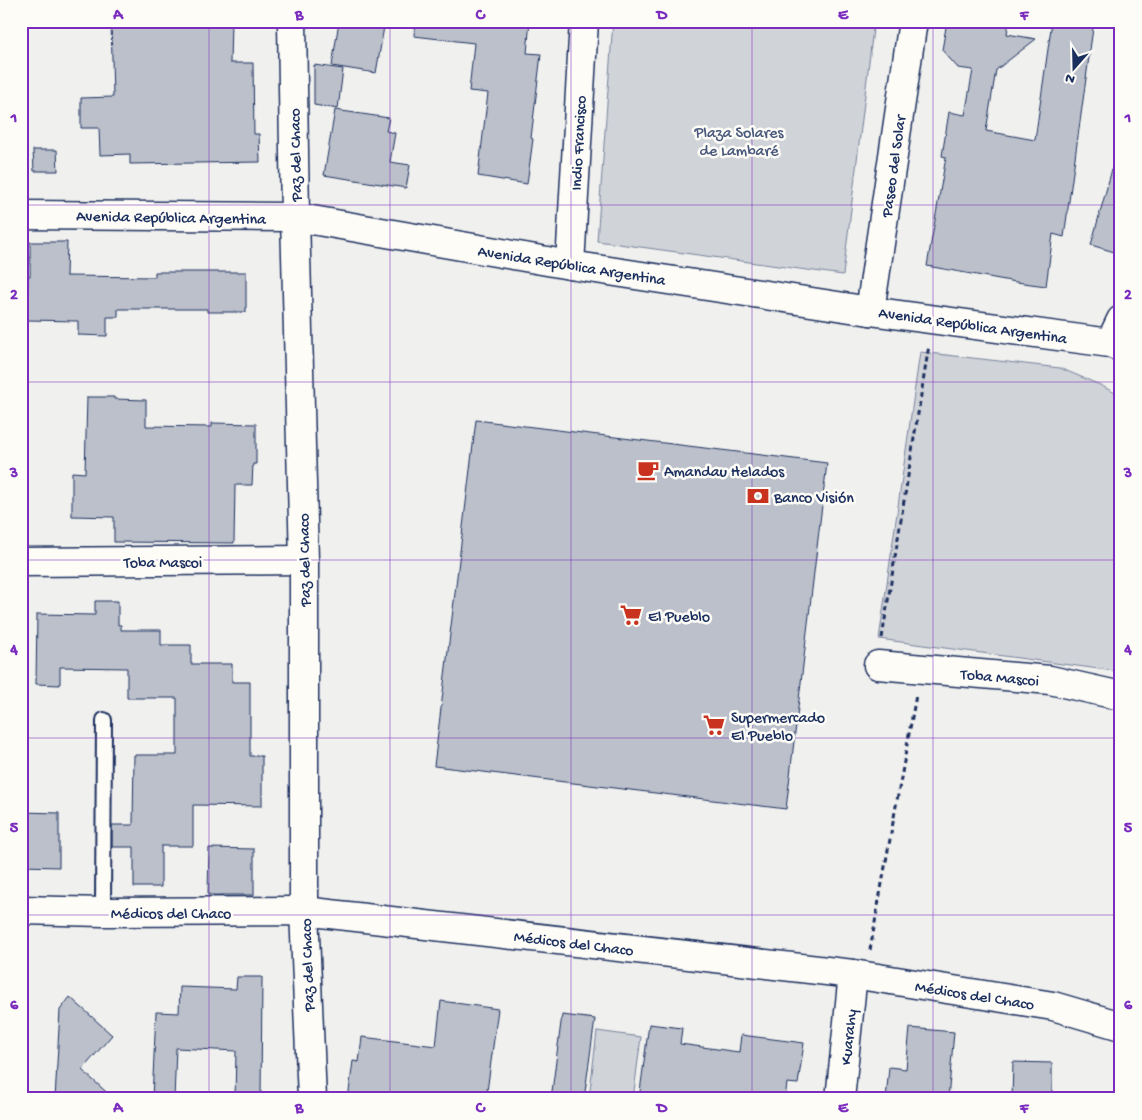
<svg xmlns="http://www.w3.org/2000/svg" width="1142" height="1120" viewBox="0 0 1142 1120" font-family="'Gochi Hand',sans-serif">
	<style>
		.green { fill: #d0d3d8; stroke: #76819b }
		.building { fill: #bbc0ca; stroke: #1b2f5e }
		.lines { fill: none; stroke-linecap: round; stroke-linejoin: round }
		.lane-casing { stroke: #1b2f5e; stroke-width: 18 }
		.street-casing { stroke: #1b2f5e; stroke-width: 31 }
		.secondary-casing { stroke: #1b2f5e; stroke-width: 31 }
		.path { stroke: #1b2f5e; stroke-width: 3; stroke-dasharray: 5 4; stroke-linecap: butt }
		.lane { stroke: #fdfcf7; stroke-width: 14 }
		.street { stroke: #fdfcf7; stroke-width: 28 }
		.secondary { stroke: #fdfcf7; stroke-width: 28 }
		.grid { fill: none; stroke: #7b2cbf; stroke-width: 1; stroke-opacity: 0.55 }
		.labels { text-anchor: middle; stroke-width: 5; stroke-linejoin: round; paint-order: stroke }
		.park-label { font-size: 16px; fill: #48587c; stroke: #fdfcf7 }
		.street-label { font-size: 16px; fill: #1b2f5e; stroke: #fdfcf7 }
		.poi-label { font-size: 16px; fill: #1b2f5e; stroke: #fdfcf7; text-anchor: start }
		.neatline { fill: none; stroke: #7b2cbf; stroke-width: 2 }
		.grid-label { font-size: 16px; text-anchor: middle; font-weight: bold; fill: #7b2cbf }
	</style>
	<rect width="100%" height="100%" fill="#f0f0ee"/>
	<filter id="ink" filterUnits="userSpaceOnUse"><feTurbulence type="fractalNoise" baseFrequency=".02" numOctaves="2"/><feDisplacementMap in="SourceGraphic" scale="10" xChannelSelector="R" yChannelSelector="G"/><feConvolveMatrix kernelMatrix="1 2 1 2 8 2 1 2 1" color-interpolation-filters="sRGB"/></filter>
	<g filter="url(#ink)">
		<g class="green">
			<polygon points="613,21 874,21 843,275 597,241"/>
			<polygon points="920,352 1060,368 1100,385 1121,396 1121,672 879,639"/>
			<polygon points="597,1031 641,1037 633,1099 589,1099"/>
		</g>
		<g class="building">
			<polygon points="111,21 231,21 230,63 253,63 254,134 259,134 260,162 130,164 130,154 100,155 99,128 81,128 81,98 113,97"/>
			<polygon points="339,21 385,21 376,73 332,66"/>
			<polygon points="415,21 530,21 527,53 541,54 531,138 533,139 527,184 478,176 488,93 469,91 474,43 414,36"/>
			<polygon points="947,21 1009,21 1007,34 1036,39 996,70 986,131 1035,140 1052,21 1094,21 1064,237 1053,234 1046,286 1016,282 927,266 946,157 942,156 949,112 965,115 973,70 958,68 942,50"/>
			<polygon points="314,65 343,69 338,109 314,105"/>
			<polygon points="335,110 389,118 386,131 395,133 390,162 410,165 406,188 324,175"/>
			<polygon points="33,150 57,150 58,171 34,171"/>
			<polygon points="1114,162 1121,163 1121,254 1091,245"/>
			<polygon points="30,242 67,242 66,276 155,277 155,272 246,272 246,312 207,312 207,309 118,309 118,317 107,317 107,336 78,335 78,321 27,320 28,276 30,276"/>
			<polygon points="87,397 114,397 114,399 146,400 146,426 212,427 212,423 256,424 256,464 253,464 252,485 235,485 234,543 114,542 114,517 72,516 72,472 85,473"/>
			<polygon points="476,420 827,463 786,809 434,766"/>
			<polygon points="95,601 118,601 118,625 121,625 121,630 161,630 161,645 191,645 191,664 232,664 232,682 250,682 250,756 262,756 262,806 193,805 193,846 161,846 161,887 134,887 134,847 112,847 112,825 133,825 134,755 177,755 177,698 127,698 127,668 60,667 60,685 36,684 37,614 95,615"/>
			<polygon points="21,812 59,813 59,867 21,866"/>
			<polygon points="209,848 254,849 254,895 208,895"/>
			<polygon points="237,977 262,977 261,1099 235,1099 236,1051 176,1048 174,1099 152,1099 156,1012 179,1013 180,987 236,989"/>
			<polygon points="70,997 112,1035 82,1070 114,1099 55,1099 60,1010"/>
			<polygon points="441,1001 498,1009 486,1099 348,1099 353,1061 359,1062 362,1037 436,1046"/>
			<polygon points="562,1015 595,1019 584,1099 551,1099"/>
			<polygon points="649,1024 682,1028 680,1044 739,1052 741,1035 804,1043 798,1084 787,1083 785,1099 639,1099"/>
			<polygon points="910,1028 954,1032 948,1099 886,1099 889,1067 906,1069"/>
			<polygon points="1013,1062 1052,1063 1052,1099 1012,1099"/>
		</g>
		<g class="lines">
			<g class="lane-casing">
				<polyline id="lane" points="103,912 104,720"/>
			</g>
			<g class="street-casing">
				<g id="street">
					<polyline points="292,21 295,217 304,560 304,911 312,1099"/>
					<polyline points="570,265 584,21"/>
					<polyline points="870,311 913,21"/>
					<polyline points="1110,343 1121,320"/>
					<polyline points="21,562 304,560"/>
					<polyline points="878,665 1050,680 1121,696"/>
					<polyline points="840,1099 853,974"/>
				</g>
			</g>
			<g class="secondary-casing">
				<g id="secondary">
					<polyline points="21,215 295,217 570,265 870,311 1110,343 1121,348"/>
					<polyline points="21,910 103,912 304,911 853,974 1053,1006 1121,1026"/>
				</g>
			</g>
			<g class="path">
				<polyline points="882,638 929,345"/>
				<polyline points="870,950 916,695"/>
			</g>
			<use href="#lane" class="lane"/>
			<use href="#street" class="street"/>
			<use href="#secondary" class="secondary"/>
		</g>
	</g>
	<path class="grid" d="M209,21v1078M390,21v1078M571,21v1078M752,21v1078M933,21v1078M21,205h1100M21,382h1100M21,560h1100M21,738h1100M21,915h1100"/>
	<defs>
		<g id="cafe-bare" transform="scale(1.725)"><path d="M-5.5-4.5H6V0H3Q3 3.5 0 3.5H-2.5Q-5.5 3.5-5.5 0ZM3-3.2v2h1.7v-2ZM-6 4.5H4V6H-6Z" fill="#c8321e" stroke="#fdfcf7" stroke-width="2.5" paint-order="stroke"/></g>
		<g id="bank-bare" transform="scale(1.725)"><path d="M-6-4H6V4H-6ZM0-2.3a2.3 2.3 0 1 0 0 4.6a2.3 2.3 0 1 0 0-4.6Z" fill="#c8321e" stroke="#fdfcf7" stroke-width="2.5" paint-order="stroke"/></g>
		<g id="supermarket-bare" transform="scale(1.725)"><path d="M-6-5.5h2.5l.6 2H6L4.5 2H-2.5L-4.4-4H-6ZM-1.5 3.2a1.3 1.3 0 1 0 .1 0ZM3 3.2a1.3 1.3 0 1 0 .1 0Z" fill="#c8321e" stroke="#fdfcf7" stroke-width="2.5" paint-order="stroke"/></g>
	</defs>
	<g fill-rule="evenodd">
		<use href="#cafe-bare" x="648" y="470"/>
		<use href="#bank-bare" x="758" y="496"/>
		<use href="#supermarket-bare" x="631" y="615"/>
		<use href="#supermarket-bare" x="714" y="725"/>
	</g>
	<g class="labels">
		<g class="park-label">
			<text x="739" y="137">Plaza Solares<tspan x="739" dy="18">de Lambaré</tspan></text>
		</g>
		<g class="street-label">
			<text transform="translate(577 143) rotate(-87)" y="6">Indio Francisco</text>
			<text transform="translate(294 155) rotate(-91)" y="6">Paz del Chaco</text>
			<text transform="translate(892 166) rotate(-82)" y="6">Paseo del Solar</text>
			<text transform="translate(171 216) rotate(1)" y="6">Avenida República Argentina</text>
			<text transform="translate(572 264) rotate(9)" y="6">Avenida República Argentina</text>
			<text transform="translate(973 324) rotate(8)" y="6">Avenida República Argentina</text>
			<text transform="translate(303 560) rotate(-91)" y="6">Paz del Chaco</text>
			<text x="163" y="567">Toba Mascoi</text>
			<text transform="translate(1000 676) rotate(5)" y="6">Toba Mascoi</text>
			<text x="171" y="918">Médicos del Chaco</text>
			<text transform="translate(574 942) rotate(7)" y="6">Médicos del Chaco</text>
			<text transform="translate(306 965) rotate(-92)" y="6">Paz del Chaco</text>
			<text transform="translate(975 994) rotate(9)" y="6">Médicos del Chaco</text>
			<text transform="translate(847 1037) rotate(-84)" y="6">Kuarahy</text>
		</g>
		<g class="poi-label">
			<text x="664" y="476">Amandau Helados</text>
			<text x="774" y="502">Banco Visión</text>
			<text x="648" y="621">El Pueblo</text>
			<text x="731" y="722">Supermercado<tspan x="731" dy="18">El Pueblo</tspan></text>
		</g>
	</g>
	<rect width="1142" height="1120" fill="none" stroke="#fdfcf7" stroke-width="55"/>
	<g transform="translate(1074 68) rotate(200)" stroke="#fdfcf7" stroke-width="4" paint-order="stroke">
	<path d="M0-4L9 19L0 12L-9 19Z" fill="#1b2f5e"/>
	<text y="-8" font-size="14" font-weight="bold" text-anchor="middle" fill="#1b2f5e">N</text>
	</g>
	<rect x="28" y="28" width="1086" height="1064" class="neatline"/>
	<g class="grid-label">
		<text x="118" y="19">A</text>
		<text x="299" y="19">B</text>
		<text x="480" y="19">C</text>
		<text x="662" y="19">D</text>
		<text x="843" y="19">E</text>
		<text x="1024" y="19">F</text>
		<text x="14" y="122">1</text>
		<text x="1128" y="122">1</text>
		<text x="14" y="299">2</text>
		<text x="1128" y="299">2</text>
		<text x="14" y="477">3</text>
		<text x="1128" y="477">3</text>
		<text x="14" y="654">4</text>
		<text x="1128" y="654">4</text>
		<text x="14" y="832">5</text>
		<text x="1128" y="832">5</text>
		<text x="14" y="1009">6</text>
		<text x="1128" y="1009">6</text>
		<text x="118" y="1112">A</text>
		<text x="299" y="1112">B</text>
		<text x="480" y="1112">C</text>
		<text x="662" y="1112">D</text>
		<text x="843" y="1112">E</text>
		<text x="1024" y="1112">F</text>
	</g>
</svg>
